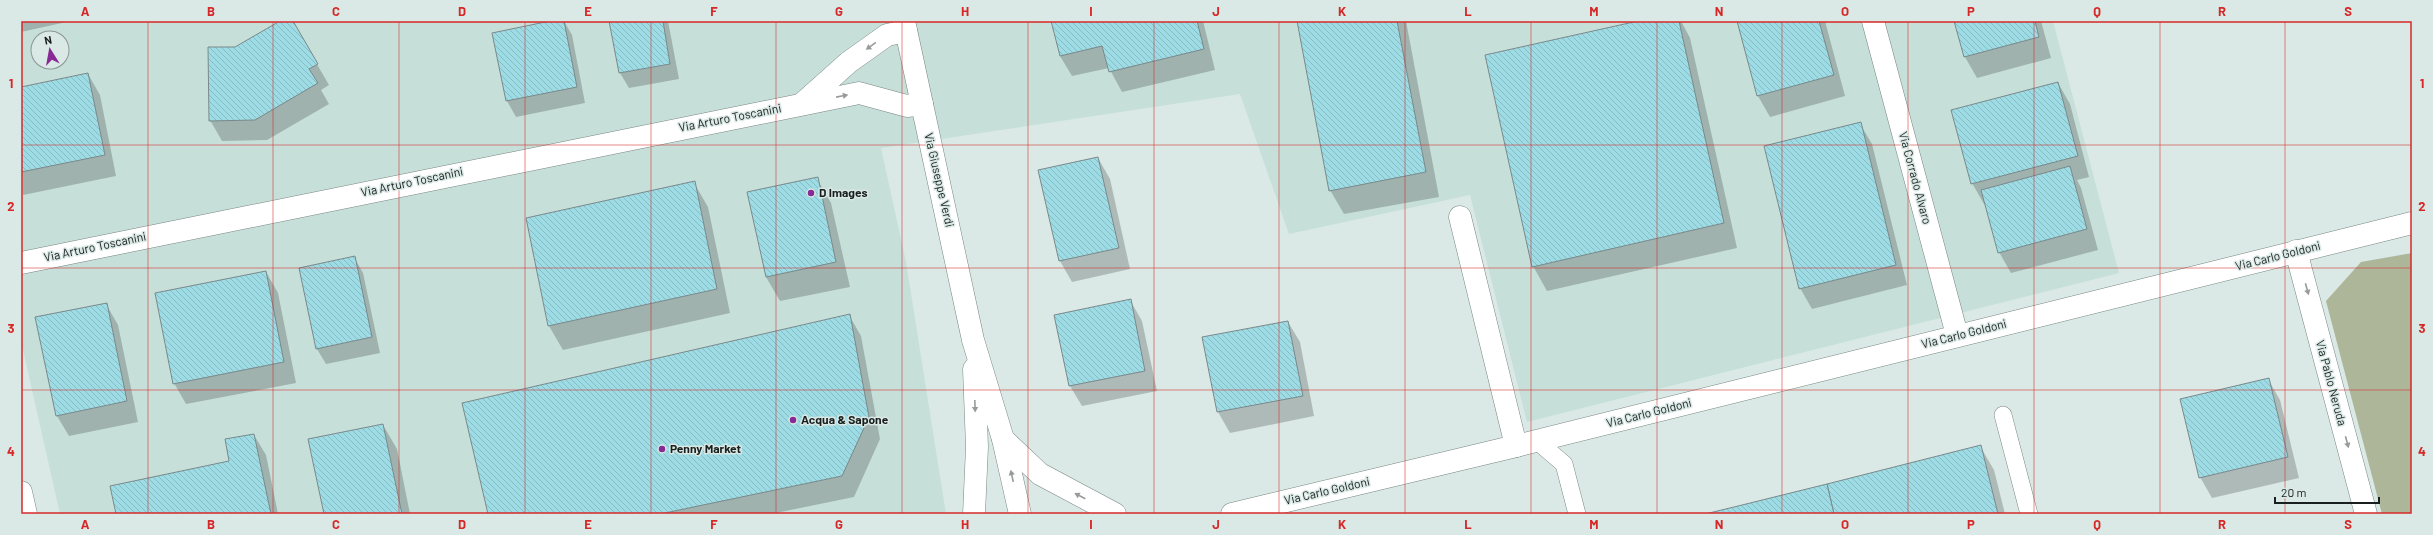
<svg xmlns="http://www.w3.org/2000/svg" width="2433" height="535" viewBox="0 0 2433 535" font-family="Barlow,sans-serif">
	<style>
		.built { fill: #c7dfd9; fill-rule: evenodd }
		.pitch { fill: #aeb699 }
		.shadow { fill: #0003 }
		.building { fill: url(#building-back-hatch); stroke: #7a898b }
		.lines { fill: none; stroke-linecap: round; stroke-linejoin: round }
		.lane-casing { stroke: #788682; stroke-width: 18 }
		.street-casing { stroke: #788682; stroke-width: 23 }
		.secondary-casing { stroke: #788682; stroke-width: 23 }
		.lane { stroke: #fff; stroke-width: 17 }
		.street { stroke: #fff; stroke-width: 22 }
		.secondary { stroke: #fff; stroke-width: 22 }
		.oneway { fill: #989a9a }
		.grid { fill: none; stroke: #d62828; stroke-width: 1; stroke-opacity: 0.55 }
		.poi-dot { fill: #872a95; stroke: #dae9e5; stroke-width: 1.5 }
		.labels { text-anchor: middle; stroke-width: 3; stroke-linejoin: round; paint-order: stroke }
		.street-label { font-size: 12px; fill: #191f1e; stroke: #dae9e5 }
		.poi-label { font-size: 12px; font-weight: bold; fill: #191f1e; stroke: #dae9e5; text-anchor: start }
		.neatline { fill: none; stroke: #d62828; stroke-width: 1.5 }
		.grid-label { font-size: 13px; text-anchor: middle; font-weight: bold; fill: #d62828 }
	</style>
	<defs>
		<pattern id="building-back-hatch" width="6" height="6" patternUnits="userSpaceOnUse"><rect width="6" height="6" fill="#9ddce4"/><path d="M-1 5l2 2M0 0l6 6M5-1l2 2" fill="none" stroke="#87bcc3"/></pattern>
	</defs>
	<rect width="100%" height="100%" fill="#dae9e5"/>
	<path class="built" d="M21,21h2032l66,252 -592,149 -57,-227 -181,39 -49,-140 -359,54 25,114 40,252h-886l-39,-173zM38,38h24v24h-24z"/>
	<polygon class="pitch" points="2412,253 2412,514 2382,514 2326,301 2361,262"/>
	<g class="shadow">
		<polygon points="21,21 71,21 21,32"/>
		<polygon points="282,21 292,21 329,85 321,90 329,104 267,140 222,141 210,120 236,48"/>
		<polygon points="555,21 564,21 572,35 585,103 516,117 507,101 493,33"/>
		<polygon points="610,21 668,21 679,79 629,88 620,73"/>
		<polygon points="1052,21 1203,21 1215,70 1122,92 1109,68 1072,76 1060,56"/>
		<polygon points="1298,21 1406,21 1439,197 1344,214 1330,190"/>
		<polygon points="1642,21 1681,21 1690,38 1737,248 1547,291 1533,266"/>
		<polygon points="1738,21 1825,21 1845,96 1770,117 1758,96"/>
		<polygon points="1955,21 2041,21 2051,58 1977,78 1965,57"/>
		<polygon points="88,74 100,95 116,176 23,195 21,88"/>
		<polygon points="2058,83 2070,104 2089,177 2077,180 2081,188 2098,250 2011,273 1999,252 1986,204 1984,204 1972,183"/>
		<polygon points="1860,124 1872,144 1907,285 1812,309 1800,288"/>
		<polygon points="1098,158 1110,179 1130,269 1072,282 1060,261 1039,171"/>
		<polygon points="817,179 831,203 850,287 780,301 766,277 749,193"/>
		<polygon points="694,183 708,207 730,313 563,350 549,326"/>
		<polygon points="354,257 363,273 380,353 326,364 317,349"/>
		<polygon points="266,272 278,293 296,383 186,404 174,383"/>
		<polygon points="1130,300 1142,321 1157,391 1082,406 1070,386"/>
		<polygon points="106,304 118,325 138,422 69,436 57,416"/>
		<polygon points="849,315 861,336 880,439 854,497 771,514 489,514"/>
		<polygon points="1288,322 1300,342 1314,416 1230,433 1218,412 1204,338"/>
		<polygon points="2268,379 2280,400 2299,478 2212,498 2200,477"/>
		<polygon points="383,425 397,449 410,514 325,514"/>
		<polygon points="254,435 266,455 278,514 117,514 231,462"/>
		<polygon points="1980,446 1994,470 2005,514 1709,514"/>
	</g>
	<g class="building">
		<polygon points="280,21 293,21 318,64 309,69 318,83 255,120 209,121 208,47 235,47"/>
		<polygon points="550,21 564,21 577,87 506,101 492,33"/>
		<polygon points="609,21 663,21 670,64 619,73"/>
		<polygon points="1051,21 1197,21 1204,49 1109,72 1102,46 1060,56"/>
		<polygon points="1297,21 1397,21 1426,172 1329,191"/>
		<polygon points="1638,21 1679,21 1724,223 1532,267 1485,55"/>
		<polygon points="1737,21 1819,21 1834,75 1757,96"/>
		<polygon points="1954,21 2035,21 2039,37 1964,57"/>
		<polygon points="88,73 105,155 21,172 21,87"/>
		<polygon points="2058,82 2078,156 1971,184 1951,110"/>
		<polygon points="1861,122 1896,265 1799,289 1764,146"/>
		<polygon points="1098,157 1119,248 1059,261 1038,170"/>
		<polygon points="2070,166 2087,229 1998,253 1981,190"/>
		<polygon points="818,177 836,262 766,277 747,192"/>
		<polygon points="695,181 717,289 548,326 526,218"/>
		<polygon points="355,256 372,337 316,349 299,268"/>
		<polygon points="266,271 284,362 173,384 155,293"/>
		<polygon points="1131,299 1145,371 1069,386 1054,315"/>
		<polygon points="107,303 127,401 56,416 35,317"/>
		<polygon points="850,314 869,417 842,476 660,514 488,514 462,403"/>
		<polygon points="1288,321 1303,396 1217,412 1202,337"/>
		<polygon points="2269,378 2288,457 2199,478 2180,399"/>
		<polygon points="383,424 402,514 324,514 308,439"/>
		<polygon points="254,434 271,514 116,514 110,486 229,461 225,439"/>
		<polygon points="1981,445 1998,514 1834,514 1827,484"/>
		<polygon points="1827,484 1834,514 1705,514 1738,506"/>
	</g>
	<g class="lines">
		<g class="lane-casing">
			<g id="lane">
				<polyline points="2003,415 2029,514"/>
				<polyline points="1537,441 1564,464 1577,514"/>
			</g>
		</g>
		<g class="street-casing">
			<g id="street">
				<polyline points="1873,21 1957,335"/>
				<polyline points="803,103 849,62 887,35 906,31"/>
				<polyline points="1460,217 1516,446"/>
				<polyline points="2296,251 2366,514"/>
				<polyline points="21,263 859,93 907,106 922,104"/>
				<polyline points="1003,439 1040,474 1115,514"/>
				<polyline points="21,492 26,514"/>
				<polyline points="1232,514 1516,446 2412,223"/>
			</g>
		</g>
		<g class="secondary-casing">
			<g id="secondary">
				<polyline points="904,21 973,340 1003,439 1020,514"/>
				<polyline points="974,369 977,447 974,514"/>
			</g>
		</g>
		<use href="#lane" class="lane"/>
		<use href="#street" class="street"/>
		<use href="#secondary" class="secondary"/>
	</g>
	<defs><path id="oneway-solid" d="M-6-.8H1V-3.2L6.5 0L1 3.2V.8H-6Z"/></defs>
	<g class="oneway">
		<use href="#oneway-solid" transform="translate(871 46) rotate(144)"/>
		<use href="#oneway-solid" transform="translate(842 96) rotate(-11)"/>
		<use href="#oneway-solid" transform="translate(2307 289) rotate(75)"/>
		<use href="#oneway-solid" transform="translate(975 406) rotate(88)"/>
		<use href="#oneway-solid" transform="translate(2347 442) rotate(75)"/>
		<use href="#oneway-solid" transform="translate(1012 476) rotate(-102)"/>
		<use href="#oneway-solid" transform="translate(1080 496) rotate(-152)"/>
	</g>
	<path class="grid" d="M148,21v493M273,21v493M399,21v493M525,21v493M651,21v493M776,21v493M902,21v493M1028,21v493M1154,21v493M1279,21v493M1405,21v493M1531,21v493M1657,21v493M1782,21v493M1908,21v493M2034,21v493M2160,21v493M2285,21v493M21,145h2391M21,268h2391M21,390h2391"/>
	<g class="poi-dot">
		<circle cx="811" cy="193" r="4"/>
		<circle cx="793" cy="420" r="4"/>
		<circle cx="662" cy="449" r="4"/>
	</g>
	<g class="labels">
		<g class="street-label">
			<text transform="translate(730 118) rotate(-11)" y="4">Via Arturo Toscanini</text>
			<text transform="translate(1915 178) rotate(75)" y="4">Via Corrado Alvaro</text>
			<text transform="translate(939 180) rotate(77)" y="4">Via Giuseppe Verdi</text>
			<text transform="translate(412 182) rotate(-12)" y="4">Via Arturo Toscanini</text>
			<text transform="translate(95 247) rotate(-12)" y="4">Via Arturo Toscanini</text>
			<text transform="translate(2278 256) rotate(-14)" y="4">Via Carlo Goldoni</text>
			<text transform="translate(1964 334) rotate(-14)" y="4">Via Carlo Goldoni</text>
			<text transform="translate(2331 383) rotate(75)" y="4">Via Pablo Neruda</text>
			<text transform="translate(1649 413) rotate(-14)" y="4">Via Carlo Goldoni</text>
			<text transform="translate(1327 491) rotate(-13)" y="4">Via Carlo Goldoni</text>
		</g>
		<g class="poi-label">
			<text x="819" y="197">D Images</text>
			<text x="801" y="424">Acqua &amp; Sapone</text>
			<text x="670" y="453">Penny Market</text>
		</g>
	</g>
	<rect width="2433" height="535" fill="none" stroke="#dae9e5" stroke-width="44"/>
	<g transform="translate(50 50) rotate(349)"><circle r="19" fill="#dae9e5" stroke="#8d9895"/>
	<path d="M0-3L7 15L0 10L-7 15Z" fill="#872a95"/>
	<text y="-6" font-size="11" font-weight="bold" text-anchor="middle" fill="#191f1e">N</text>
	</g>
	<path d="M2275 497v6h104v-6" fill="none" stroke="#191f1e" stroke-width="2"/>
	<text x="2281" y="497" font-size="12" fill="#191f1e" stroke="#dae9e5" stroke-width="3" paint-order="stroke">20 m</text>
	<rect x="22" y="22" width="2389" height="491" class="neatline"/>
	<g class="grid-label">
		<text x="85" y="16">A</text>
		<text x="211" y="16">B</text>
		<text x="336" y="16">C</text>
		<text x="462" y="16">D</text>
		<text x="588" y="16">E</text>
		<text x="714" y="16">F</text>
		<text x="839" y="16">G</text>
		<text x="965" y="16">H</text>
		<text x="1091" y="16">I</text>
		<text x="1216" y="16">J</text>
		<text x="1342" y="16">K</text>
		<text x="1468" y="16">L</text>
		<text x="1594" y="16">M</text>
		<text x="1719" y="16">N</text>
		<text x="1845" y="16">O</text>
		<text x="1971" y="16">P</text>
		<text x="2097" y="16">Q</text>
		<text x="2222" y="16">R</text>
		<text x="2348" y="16">S</text>
		<text x="11" y="88">1</text>
		<text x="2422" y="88">1</text>
		<text x="11" y="211">2</text>
		<text x="2422" y="211">2</text>
		<text x="11" y="333">3</text>
		<text x="2422" y="333">3</text>
		<text x="11" y="456">4</text>
		<text x="2422" y="456">4</text>
		<text x="85" y="529">A</text>
		<text x="211" y="529">B</text>
		<text x="336" y="529">C</text>
		<text x="462" y="529">D</text>
		<text x="588" y="529">E</text>
		<text x="714" y="529">F</text>
		<text x="839" y="529">G</text>
		<text x="965" y="529">H</text>
		<text x="1091" y="529">I</text>
		<text x="1216" y="529">J</text>
		<text x="1342" y="529">K</text>
		<text x="1468" y="529">L</text>
		<text x="1594" y="529">M</text>
		<text x="1719" y="529">N</text>
		<text x="1845" y="529">O</text>
		<text x="1971" y="529">P</text>
		<text x="2097" y="529">Q</text>
		<text x="2222" y="529">R</text>
		<text x="2348" y="529">S</text>
	</g>
</svg>
